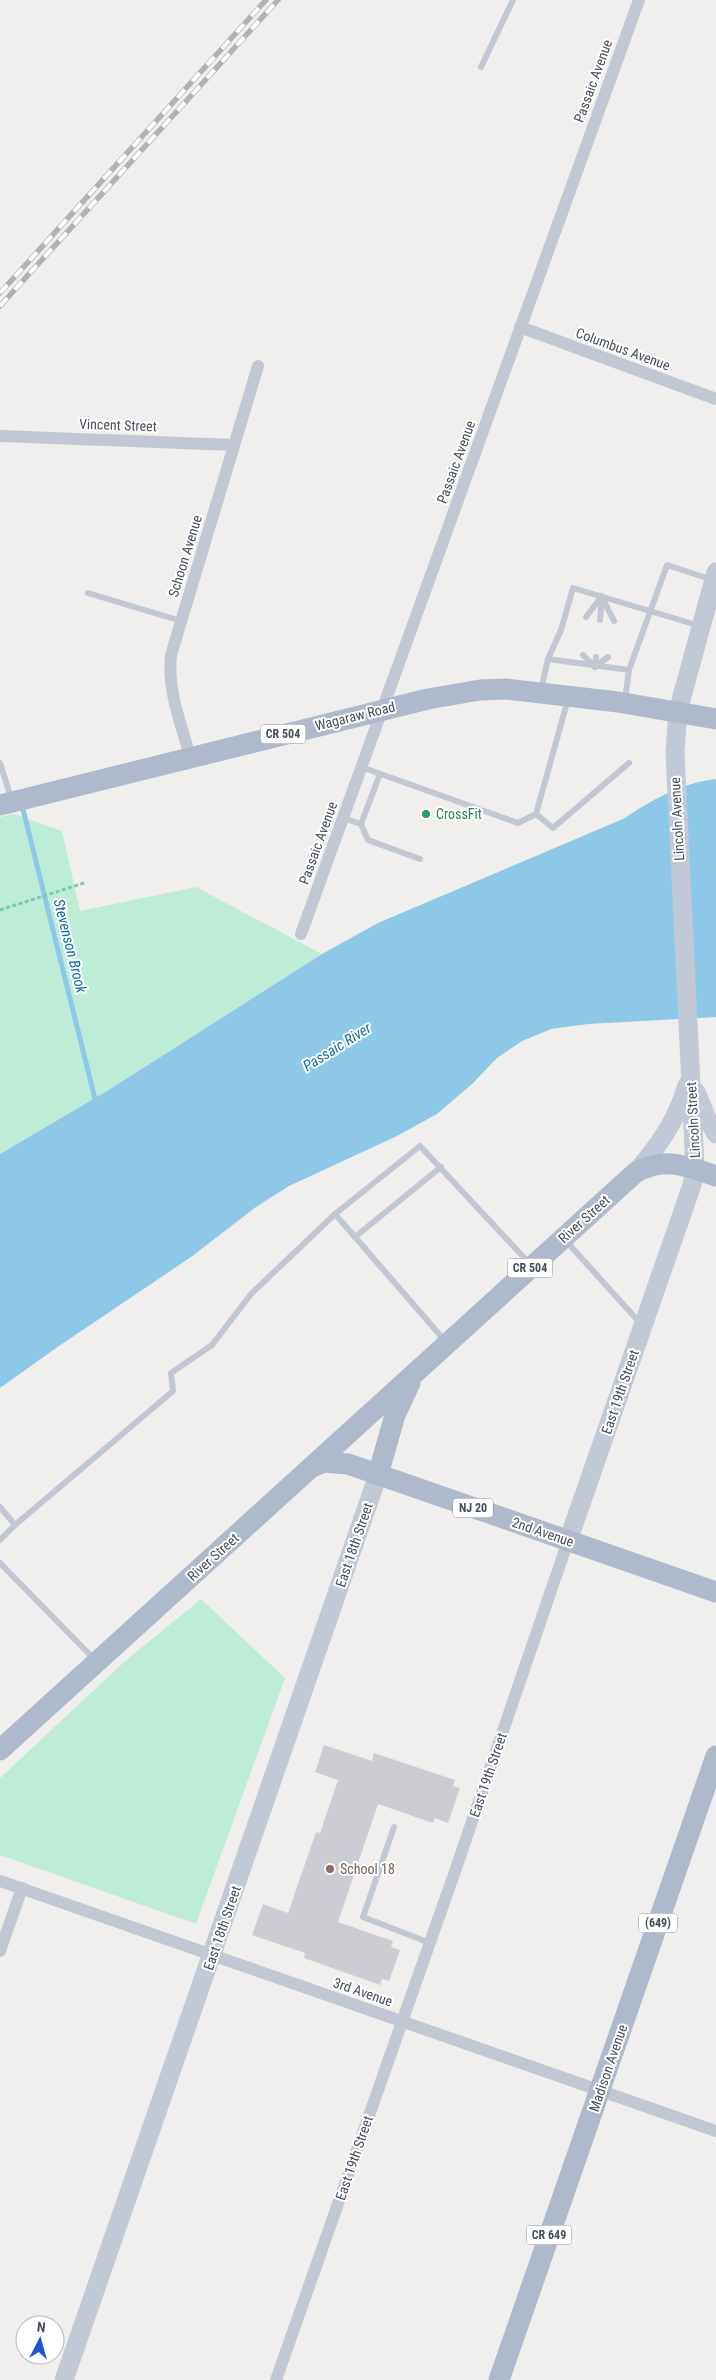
<svg xmlns="http://www.w3.org/2000/svg" width="716" height="2380" viewBox="0 0 716 2380" font-family="'Roboto Condensed',sans-serif">
	<style>
		.green { fill: #beedd7 }
		.water { fill: #8dc8e8 }
		.lines { fill: none; stroke-linecap: round; stroke-linejoin: round }
		.stream { stroke: #8dc8e8; stroke-width: 5 }
		.building { fill: #cbcdd3 }
		.path { stroke: #77caad; stroke-width: 3; stroke-dasharray: 4 2.5; stroke-linecap: butt }
		.lane { stroke: #c2c8d3; stroke-width: 6 }
		.street { stroke: #c2c8d3; stroke-width: 12 }
		.secondary { stroke: #c2c9d6; stroke-width: 19 }
		.primary { stroke: #afb9cc; stroke-width: 21 }
		.rail-casing { stroke: #b1b2b8; stroke-width: 5.5 }
		.rail { stroke: #fff; stroke-width: 4; stroke-dasharray: 11; stroke-linecap: butt }
		.leisure-dot { fill: #2e9e5b; stroke: #fff; stroke-width: 2 }
		.education-dot { fill: #8d6e63; stroke: #fff; stroke-width: 2 }
		.labels { text-anchor: middle; stroke-width: 4; stroke-linejoin: round; paint-order: stroke }
		.shield { fill: #fff; stroke: #7e848c; stroke-width: 1 }
		.shield-label { font-size: 12px; font-weight: bold; fill: #474f5b }
		.street-label { font-size: 14px; fill: #474f5b; stroke: #fff }
		.leisure-label { font-size: 14px; fill: #27864d; stroke: #fff; text-anchor: start }
		.education-label { font-size: 14px; fill: #785e54; stroke: #fff; text-anchor: start }
		.water-label { font-size: 15px; font-style: italic; fill: #126fa3; stroke: #fff }
	</style>
	<rect width="100%" height="100%" fill="#f1efee"/>
	<g class="green">
		<polygon points="14,814 62,831 80,911 196,887 322,954 107,1091 0,1154 0,817"/>
		<polygon points="201,1599 285,1678 196,1924 0,1855 0,1778 124,1662"/>
	</g>
	<path class="water" d="M716,779v238l-128,7 -37,5 -29,12 -25,17 -25,26 -35,30 -40,22 -108,50 -33,21 -65,50 -132,89 -59,42v-234l107,-63 215,-137 56,-31 245,-104c29,-19 58,-36 93,-40z"/>
	<g class="lines">
		<polyline class="stream" points="22,805 95,1099"/>
	</g>
	<polygon class="building" points="324,1745 372,1761 374,1753 455,1780 453,1786 460,1788 448,1823 435,1818 433,1823 378,1804 338,1922 393,1941 391,1947 400,1950 389,1981 382,1979 380,1985 304,1958 305,1953 252,1935 263,1904 288,1913 316,1832 320,1833 338,1780 315,1772"/>
	<g class="lines">
		<polyline class="path" points="0,910 84,883"/>
		<g class="lane">
			<polyline points="481,67 513,0"/>
			<polyline points="88,593 181,621"/>
			<polyline points="602,597 614,621"/>
			<polyline points="586,617 602,596 600,620"/>
			<polyline points="583,655 595,667 596,657"/>
			<polyline points="548,659 629,670"/>
			<polyline points="595,667 608,657"/>
			<polyline points="541,690 548,659 561,630 573,588 700,626"/>
			<polyline points="625,700 629,670 667,565 713,580"/>
			<polyline points="0,763 11,798"/>
			<polyline points="361,767 518,823 536,814 568,699"/>
			<polyline points="536,814 553,828 629,763"/>
			<polyline points="343,818 361,824 380,774"/>
			<polyline points="361,824 368,840 420,859"/>
			<polyline points="335,1214 420,1146 529,1263"/>
			<polyline points="355,1237 441,1167"/>
			<polyline points="566,1241 641,1324"/>
			<polyline points="0,1507 15,1525 173,1391 171,1373 212,1345 251,1294 335,1214 446,1342"/>
			<polyline points="0,1540 15,1525"/>
			<polyline points="0,1563 95,1660"/>
			<polyline points="394,1827 363,1917 430,1943"/>
		</g>
		<g class="street">
			<polyline points="520,327 716,399"/>
			<polyline points="0,436 234,445"/>
			<path d="M190,756c-9,-32 -23,-67 -19,-101l87,-289"/>
			<polyline points="301,934 639,0"/>
			<polyline points="0,1881 716,2131"/>
			<polyline points="0,1951 22,1888"/>
			<polyline points="276,2380 453,1877 568,1541"/>
		</g>
		<g class="secondary">
			<polyline points="696,1092 706,1116 716,1134"/>
			<path d="M635,1173c23,-26 42,-53 52,-88"/>
			<polyline points="568,1541 692,1185 695,1169 675,752 678,711 716,572"/>
			<polyline points="64,2380 378,1475"/>
		</g>
		<g class="primary">
			<polyline points="0,805 428,699 480,690 506,689 618,702 716,719"/>
			<polyline points="312,1467 324,1462 348,1464 716,1592"/>
			<polyline points="378,1475 395,1415 410,1383"/>
			<path d="M0,1750l635,-577c29,-17 51,-7 81,3"/>
			<polyline points="499,2380 716,1756"/>
		</g>
		<g class="rail-casing">
			<g id="rail">
				<polyline points="0,293 266,0"/>
				<polyline points="0,306 278,0"/>
			</g>
		</g>
		<use href="#rail" class="rail"/>
	</g>
	<circle class="leisure-dot" cx="426" cy="814" r="5"/>
	<circle class="education-dot" cx="330" cy="1869" r="5"/>
	<g class="labels">
		<g class="shield">
			<rect x="260.5" y="724.5" width="45" height="19" rx="4"/>
			<rect x="507.5" y="1258.5" width="45" height="19" rx="4"/>
			<rect x="453" y="1498.5" width="40" height="19" rx="4"/>
			<rect x="639" y="1913.5" width="38" height="19" rx="4"/>
			<rect x="526.5" y="2225.5" width="45" height="19" rx="4"/>
		</g>
		<g class="shield-label">
			<text x="283" y="738">CR 504</text>
			<text x="530" y="1272">CR 504</text>
			<text x="473" y="1512">NJ 20</text>
			<text x="658" y="1927">(649)</text>
			<text x="549" y="2239">CR 649</text>
		</g>
		<g class="street-label">
			<text transform="translate(593 81) rotate(-70)" y="5">Passaic Avenue</text>
			<text transform="translate(623 349) rotate(20)" y="5">Columbus Avenue</text>
			<text transform="translate(118 425) rotate(2)" y="5">Vincent Street</text>
			<text transform="translate(456 462) rotate(-70)" y="5">Passaic Avenue</text>
			<text transform="translate(185 556) rotate(-73)" y="5">Schoon Avenue</text>
			<text transform="translate(355 716) rotate(-14)" y="5">Wagaraw Road</text>
			<text transform="translate(677 819) rotate(-93)" y="5">Lincoln Avenue</text>
			<text transform="translate(318 843) rotate(-70)" y="5">Passaic Avenue</text>
			<text transform="translate(693 1120) rotate(-93)" y="5">Lincoln Street</text>
			<text transform="translate(584 1219) rotate(-42)" y="5">River Street</text>
			<text transform="translate(620 1392) rotate(-71)" y="5">East 19th Street</text>
			<text transform="translate(543 1532) rotate(19)" y="5">2nd Avenue</text>
			<text transform="translate(354 1545) rotate(-71)" y="5">East 18th Street</text>
			<text transform="translate(213 1557) rotate(-42)" y="5">River Street</text>
			<text transform="translate(488 1775) rotate(-71)" y="5">East 19th Street</text>
			<text transform="translate(222 1928) rotate(-71)" y="5">East 18th Street</text>
			<text transform="translate(363 1992) rotate(19)" y="5">3rd Avenue</text>
			<text transform="translate(608 2068) rotate(-71)" y="5">Madison Avenue</text>
			<text transform="translate(354 2158) rotate(-71)" y="5">East 19th Street</text>
		</g>
		<g class="leisure-label">
			<text x="436" y="819">CrossFit</text>
		</g>
		<g class="education-label">
			<text x="340" y="1874">School 18</text>
		</g>
		<g class="water-label">
			<text transform="translate(70 946) rotate(76)" y="5">Stevenson Brook</text>
			<text transform="translate(337 1047) rotate(-32)" y="5">Passaic River</text>
		</g>
	</g>
	<g transform="translate(40 2340) rotate(6)"><circle r="24" fill="#ffffff" stroke="#b5b9bd"/>
	<path d="M0-4L9 19L0 12L-9 19Z" fill="#2055d9"/>
	<text y="-8" font-size="14" font-weight="bold" text-anchor="middle" fill="#474f5b">N</text>
	</g>
</svg>
